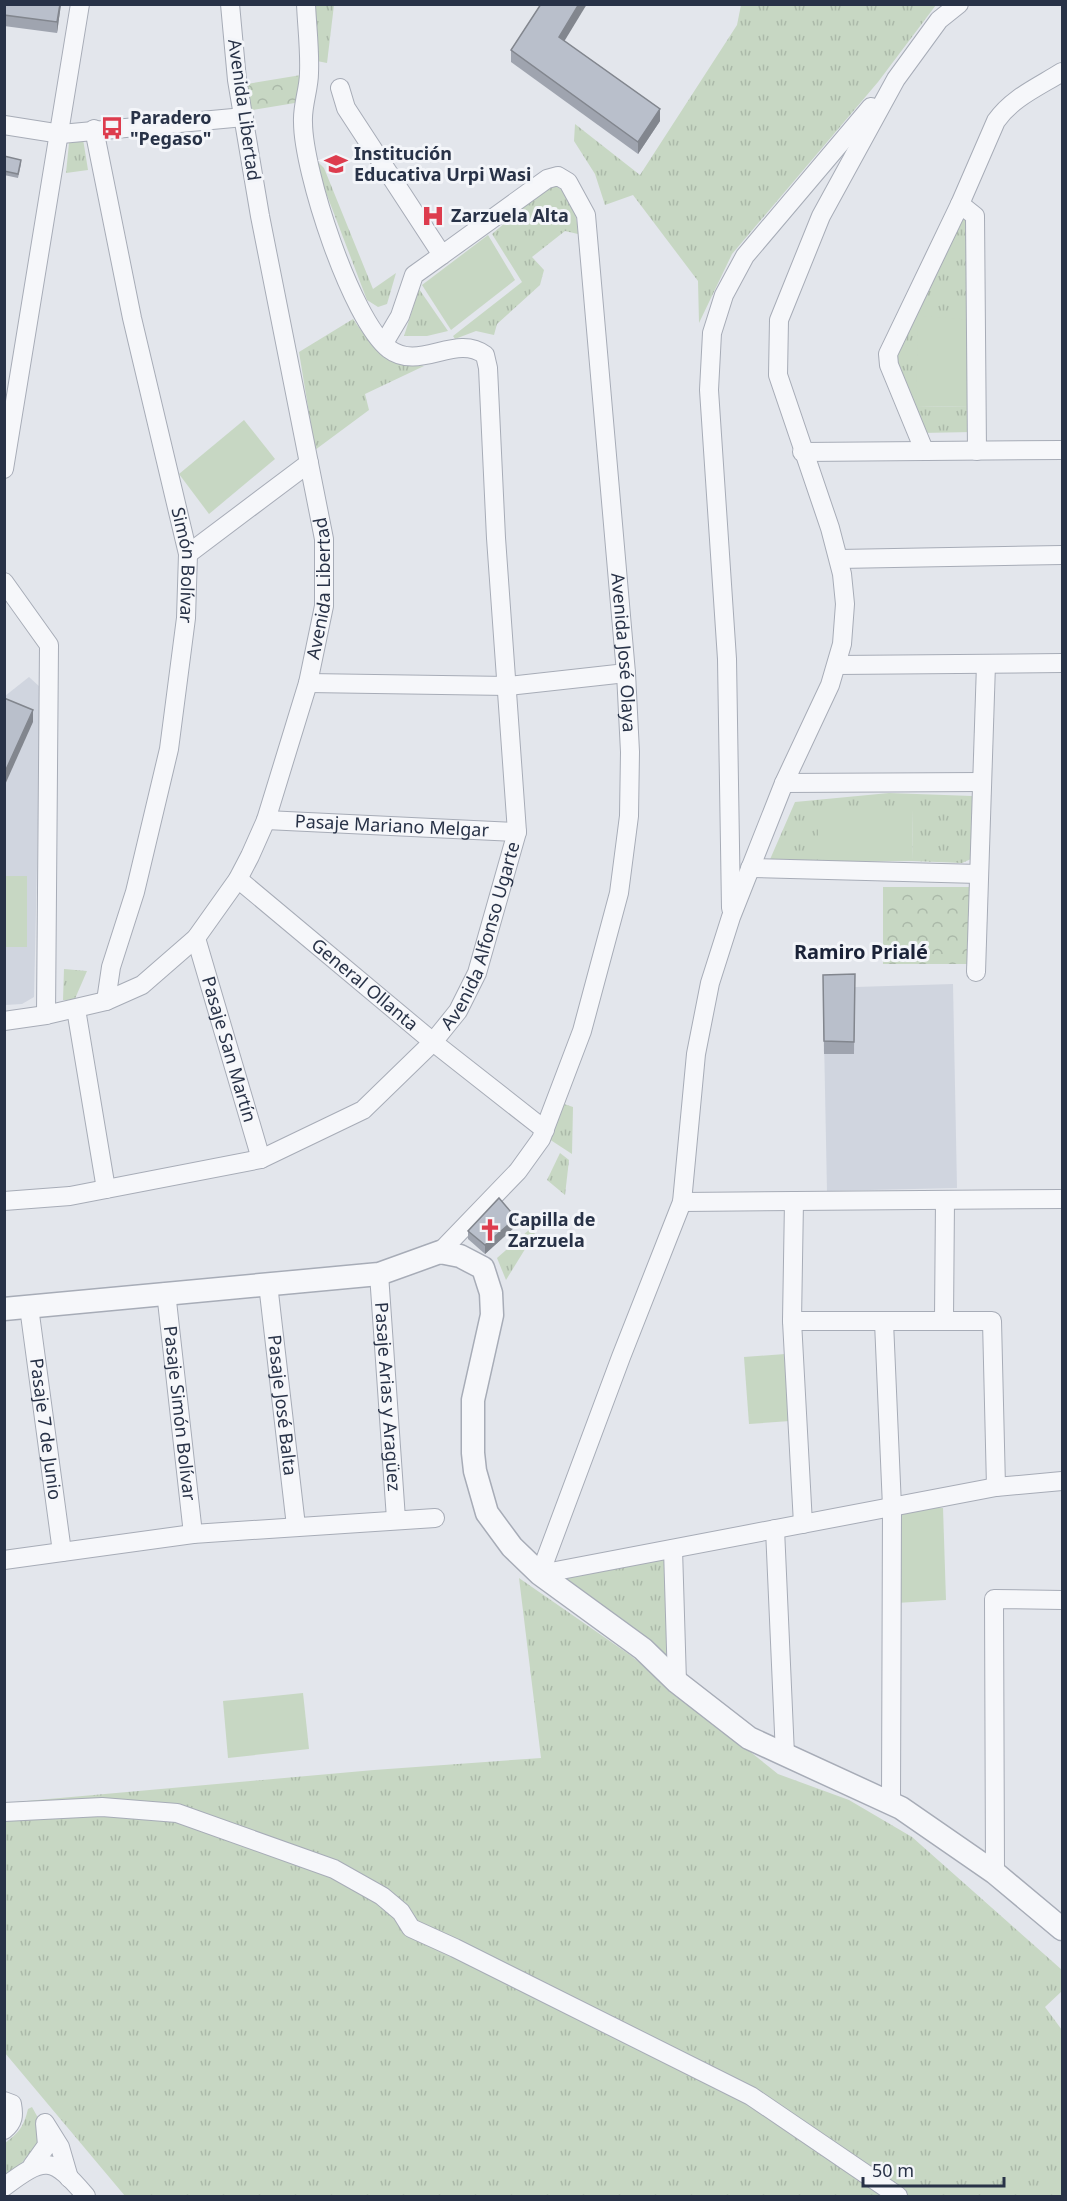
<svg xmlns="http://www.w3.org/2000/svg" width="1067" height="2201" viewBox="0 0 1067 2201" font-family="'Noto Sans',sans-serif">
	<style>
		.built { fill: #d0d5df }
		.grass { fill: url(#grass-tufts) }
		.forest { fill: url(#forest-crowns) }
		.garden { fill: #c7d7c3 }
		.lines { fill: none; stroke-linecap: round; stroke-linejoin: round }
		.minor-casing { stroke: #a7acb7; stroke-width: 20 }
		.tertiary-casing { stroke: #a7acb7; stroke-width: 25 }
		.minor { stroke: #f6f7fa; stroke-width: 18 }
		.tertiary { stroke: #f6f7fa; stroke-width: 22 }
		.wall { fill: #9fa4af }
		.shaded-wall { fill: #82868e }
		.building { fill: #b9bfcb; stroke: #82868e; stroke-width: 1.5 }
		.labels { text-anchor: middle; stroke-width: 6; stroke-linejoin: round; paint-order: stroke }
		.street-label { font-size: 18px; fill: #283247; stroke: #f3f5f9 }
		.poi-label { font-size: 18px; font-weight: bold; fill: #283247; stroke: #f3f5f9; text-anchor: start }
		.neighbourhood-label { font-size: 20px; font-weight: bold; fill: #1b2338; stroke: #f3f5f9 }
	</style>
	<defs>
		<pattern id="grass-tufts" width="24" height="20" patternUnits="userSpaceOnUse" patternTransform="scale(1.5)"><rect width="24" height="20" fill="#c7d7c3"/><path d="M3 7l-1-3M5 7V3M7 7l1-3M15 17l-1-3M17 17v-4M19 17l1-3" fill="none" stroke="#abb9a9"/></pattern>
		<pattern id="forest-crowns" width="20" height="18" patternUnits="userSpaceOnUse" patternTransform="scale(1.5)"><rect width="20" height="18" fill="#c7d7c3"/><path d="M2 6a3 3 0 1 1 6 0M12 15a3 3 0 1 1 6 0" fill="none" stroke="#abb9a9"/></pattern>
	</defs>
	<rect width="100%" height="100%" fill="#e3e6ec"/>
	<g class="built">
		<polygon points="29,677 41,688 34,997 22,1004 5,1005 5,696"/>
		<polygon points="953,984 957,1188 827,1191 823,988"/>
	</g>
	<g class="grass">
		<polygon points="311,5 334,5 327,63 312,60"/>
		<polygon points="741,5 936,5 878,82 732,254 699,323 698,281 633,195 605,205 595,174 574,141 575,124 640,175 737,25"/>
		<polygon points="83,139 88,170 66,173 69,143"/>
		<polygon points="312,156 324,168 373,289 396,273 387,304 378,307 367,300"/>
		<path d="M550,184c22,6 27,31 28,50l-13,-3 -33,26 12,13 -4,15 -43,39 -3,11 -18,-4 -21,8 -2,-3 69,-54 -30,-48z"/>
		<polygon points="958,214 973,219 974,320 916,406 972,407 973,432 920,433 894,351"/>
		<polygon points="419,289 448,331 427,336 404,336"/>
		<path d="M353,319c21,30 34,42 71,47l-59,28 4,16 -54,40 -16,-98z"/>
		<polygon points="889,793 972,796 971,859 962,863 912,861 913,810 818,810 818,866 768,864 795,802"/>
		<polygon points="64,969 87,971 74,1001 63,1000"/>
		<polygon points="564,1104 573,1107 572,1154 549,1139"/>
		<polygon points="560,1153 569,1160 565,1195 547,1180"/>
		<polygon points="530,1229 535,1233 506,1280 497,1258"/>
		<polygon points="673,1549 677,1682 540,1574"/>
		<polygon points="519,1578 630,1655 778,1774 849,1800 912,1837 1062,1970 1062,1991 1045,2007 1062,2030 1062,2196 125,2196 5,2053 4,1803 374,1770 541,1758"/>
		<path d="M32,2107l10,18 -3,20 -34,35v-37c14,-10 19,-17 23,-34z"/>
	</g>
	<g class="forest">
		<polygon points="301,75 301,102 234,113 229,87"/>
		<rect x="883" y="887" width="89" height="77"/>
	</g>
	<g class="garden">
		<polygon points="488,235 515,280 451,330 422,285"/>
		<polygon points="918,316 974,320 972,407 916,406"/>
		<polygon points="244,420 275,459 209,514 179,474"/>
		<polygon points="818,810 913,810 912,861 818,862"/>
		<polygon points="4,876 27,876 27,947 5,947"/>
		<polygon points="785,1354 790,1421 749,1424 744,1357"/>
		<polygon points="892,1507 943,1508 946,1600 896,1603"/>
		<polygon points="303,1693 309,1749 228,1758 223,1701"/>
	</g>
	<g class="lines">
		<g class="minor-casing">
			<g id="minor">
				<path id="s1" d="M340,88l6,20 96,147 105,-76 11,-3 10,6 18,33 40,458 4,79 -1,64 -10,77 -37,138 -41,108 -23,32 -78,81"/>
				<polyline points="4,125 61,134 244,117"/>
				<path id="s2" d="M94,129l38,189 56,236 -2,64 -17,131 -34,143 -24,75 -5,34"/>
				<path d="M960,204l36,-83c16,-23 42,-34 66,-49"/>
				<polyline points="384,343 400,316 414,275 442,255"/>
				<polyline points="924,450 889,365 888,354 960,204 975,216 977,451"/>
				<polyline points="802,452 1062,450"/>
				<polyline points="4,469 80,4"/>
				<polyline points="188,554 309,463"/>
				<polyline points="839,559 1062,555"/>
				<polyline points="4,582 49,645 46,1015"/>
				<polyline points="837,665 1062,663"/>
				<polyline points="308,683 508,686 626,673"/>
				<polyline points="784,783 982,782"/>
				<path id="s3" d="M266,820l251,12"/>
				<polyline points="750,868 979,874"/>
				<path id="s4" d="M238,879l195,163 112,88"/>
				<polyline points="731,908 727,659 709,390 712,333 724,295 745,256 871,107"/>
				<path id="s5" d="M196,938l65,221"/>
				<polyline points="976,972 986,664"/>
				<polyline points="76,1009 106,1189"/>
				<path id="s6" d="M4,1021l42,-6 60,-14 36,-16 54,-47 42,-59 12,-23 16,-36 42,-137 16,-77v-67l-64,-323 -23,-136 -7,-76"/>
				<path id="s7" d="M4,1201l66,-5 191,-37 102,-49 70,-68 25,-31 19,-38 40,-141 -21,-294 -8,-170 -3,-13c-29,-22 -66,17 -96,-6 -38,-30 -86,-178 -86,-227 -1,-16 6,-33 6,-49 1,-23 -2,-46 -3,-69"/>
				<polyline points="794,1201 792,1321 803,1524"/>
				<polyline points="682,1202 1062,1199"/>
				<path id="s8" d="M379,1274l17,245"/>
				<path id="s9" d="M268,1284l28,242"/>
				<path id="s10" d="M166,1292l27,242"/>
				<path id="s11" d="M29,1307l33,245"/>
				<polyline points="944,1319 945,1200"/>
				<polyline points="792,1321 992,1321 996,1487"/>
				<polyline points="884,1322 892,1507 891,1803"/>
				<polyline points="775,1529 785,1755"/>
				<polyline points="673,1549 677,1682"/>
				<polyline points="4,1560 193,1534 435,1518"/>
				<polyline points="540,1574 621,1357 682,1202 696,1054 710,983 731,917 784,783 830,685 842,644 845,604 842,574 830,528 778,375 779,320 821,216 896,79 939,20 959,4"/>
				<polyline points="540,1574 996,1487 1062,1481"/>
				<polyline points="4,1812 102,1807 177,1813 334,1869 382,1896 401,1912 411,1928 455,1948 751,2096 898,2196"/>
				<polyline points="995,1873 994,1599 1062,1600"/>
				<path d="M4,2101l8,3c2,11 2,18 -8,26"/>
				<polyline points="32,2166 47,2145 45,2123 60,2147 69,2178"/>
				<path d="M4,2187c41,-31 48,-31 82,9"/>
			</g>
		</g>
		<g class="tertiary-casing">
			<polyline id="tertiary" points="4,1309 379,1274 440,1252 460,1256 483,1268 491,1293 492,1315 473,1400 473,1453 475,1471 487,1513 512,1547 540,1574 643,1649 677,1682 749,1738 901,1808 995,1873 1062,1929"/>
		</g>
		<use href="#minor" class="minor"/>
		<use href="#tertiary" class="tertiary"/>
	</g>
	<g class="wall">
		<polygon points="4,4 61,4 57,33 4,26"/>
		<polygon points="564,41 660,121 638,154 511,62 511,50"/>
		<polygon points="4,156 21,164 18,178 4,175"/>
		<polygon points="855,974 854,1054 824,1054 823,975"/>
		<polygon points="516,1226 485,1254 468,1239 468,1231"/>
	</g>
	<g class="shaded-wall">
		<polygon points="60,4 61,4 57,33 57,22"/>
		<polygon points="579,4 587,4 559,50 559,37"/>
		<polygon points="660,109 660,121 638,154 638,142"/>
		<polygon points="33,710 33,722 4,787 4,774"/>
		<polygon points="516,1218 516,1226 485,1254 485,1245"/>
	</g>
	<g class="building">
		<polygon points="4,4 60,4 57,22 4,15"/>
		<polygon points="541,4 579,4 559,37 660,109 638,142 511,50"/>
		<polygon points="4,156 21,160 18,174 4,171"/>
		<polygon points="4,698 33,710 4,774"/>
		<polygon points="855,974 854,1042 824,1041 823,975"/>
		<polygon points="499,1198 516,1218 485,1245 468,1231"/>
	</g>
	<defs>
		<g id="bus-bare" transform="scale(1.8)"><path d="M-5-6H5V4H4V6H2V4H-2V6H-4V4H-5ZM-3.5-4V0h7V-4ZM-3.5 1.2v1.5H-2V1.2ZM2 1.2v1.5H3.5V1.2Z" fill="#dd3c4e" stroke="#f3f5f9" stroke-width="2.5" paint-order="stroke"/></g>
		<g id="school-bare" transform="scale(1.8)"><path d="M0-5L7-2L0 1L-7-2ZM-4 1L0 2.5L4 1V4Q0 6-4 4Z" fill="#dd3c4e" stroke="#f3f5f9" stroke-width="2.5" paint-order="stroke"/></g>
		<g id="hospital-bare" transform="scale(1.8)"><path d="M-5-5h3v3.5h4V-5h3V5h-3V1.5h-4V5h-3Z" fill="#dd3c4e" stroke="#f3f5f9" stroke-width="2.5" paint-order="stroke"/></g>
		<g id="church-bare" transform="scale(1.8)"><path d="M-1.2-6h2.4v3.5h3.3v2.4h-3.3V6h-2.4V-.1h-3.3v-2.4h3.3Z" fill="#dd3c4e" stroke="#f3f5f9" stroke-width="2.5" paint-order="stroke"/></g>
	</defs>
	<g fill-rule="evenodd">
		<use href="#bus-bare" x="112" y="128"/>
		<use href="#school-bare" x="336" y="164"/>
		<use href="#hospital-bare" x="433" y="216"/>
		<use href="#church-bare" x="490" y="1230"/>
	</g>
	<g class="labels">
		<g class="street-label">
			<text transform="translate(244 110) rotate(82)" y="6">Avenida Libertad</text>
			<text dy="6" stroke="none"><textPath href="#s2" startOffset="446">Simón Bolívar</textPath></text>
			<text dy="6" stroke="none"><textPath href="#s6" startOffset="592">Avenida Libertad</textPath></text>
			<text dy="6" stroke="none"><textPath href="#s1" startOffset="826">Avenida José Olaya</textPath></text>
			<text dy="6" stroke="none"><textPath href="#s3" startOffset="126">Pasaje Mariano Melgar</textPath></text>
			<text dy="6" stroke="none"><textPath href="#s7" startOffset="590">Avenida Alfonso Ugarte</textPath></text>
			<text dy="6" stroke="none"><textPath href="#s4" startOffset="165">General Ollanta</textPath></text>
			<text dy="6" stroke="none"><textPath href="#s5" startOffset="116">Pasaje San Martín</textPath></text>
			<text dy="6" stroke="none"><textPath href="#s8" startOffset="123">Pasaje Arias y Aragüez</textPath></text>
			<text dy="6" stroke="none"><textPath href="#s9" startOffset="122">Pasaje José Balta</textPath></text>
			<text dy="6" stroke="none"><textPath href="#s10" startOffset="122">Pasaje Simón Bolívar</textPath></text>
			<text dy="6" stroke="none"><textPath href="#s11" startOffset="123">Pasaje 7 de Junio</textPath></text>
		</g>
		<g class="poi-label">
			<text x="130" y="124">Paradero<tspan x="130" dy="21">"Pegaso"</tspan></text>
			<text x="354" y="160">Institución<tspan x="354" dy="21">Educativa Urpi Wasi</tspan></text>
			<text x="451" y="222">Zarzuela Alta</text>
			<text x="508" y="1226">Capilla de<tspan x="508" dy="21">Zarzuela</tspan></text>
		</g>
		<g class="neighbourhood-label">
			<text x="861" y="959">Ramiro Prialé</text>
		</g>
	</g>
	<rect width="1067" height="2201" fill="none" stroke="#283247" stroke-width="12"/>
	<path d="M863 2177v9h141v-9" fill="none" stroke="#283247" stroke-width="3"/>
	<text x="872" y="2177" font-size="18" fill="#283247" stroke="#f3f5f9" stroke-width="4.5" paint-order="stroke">50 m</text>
</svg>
